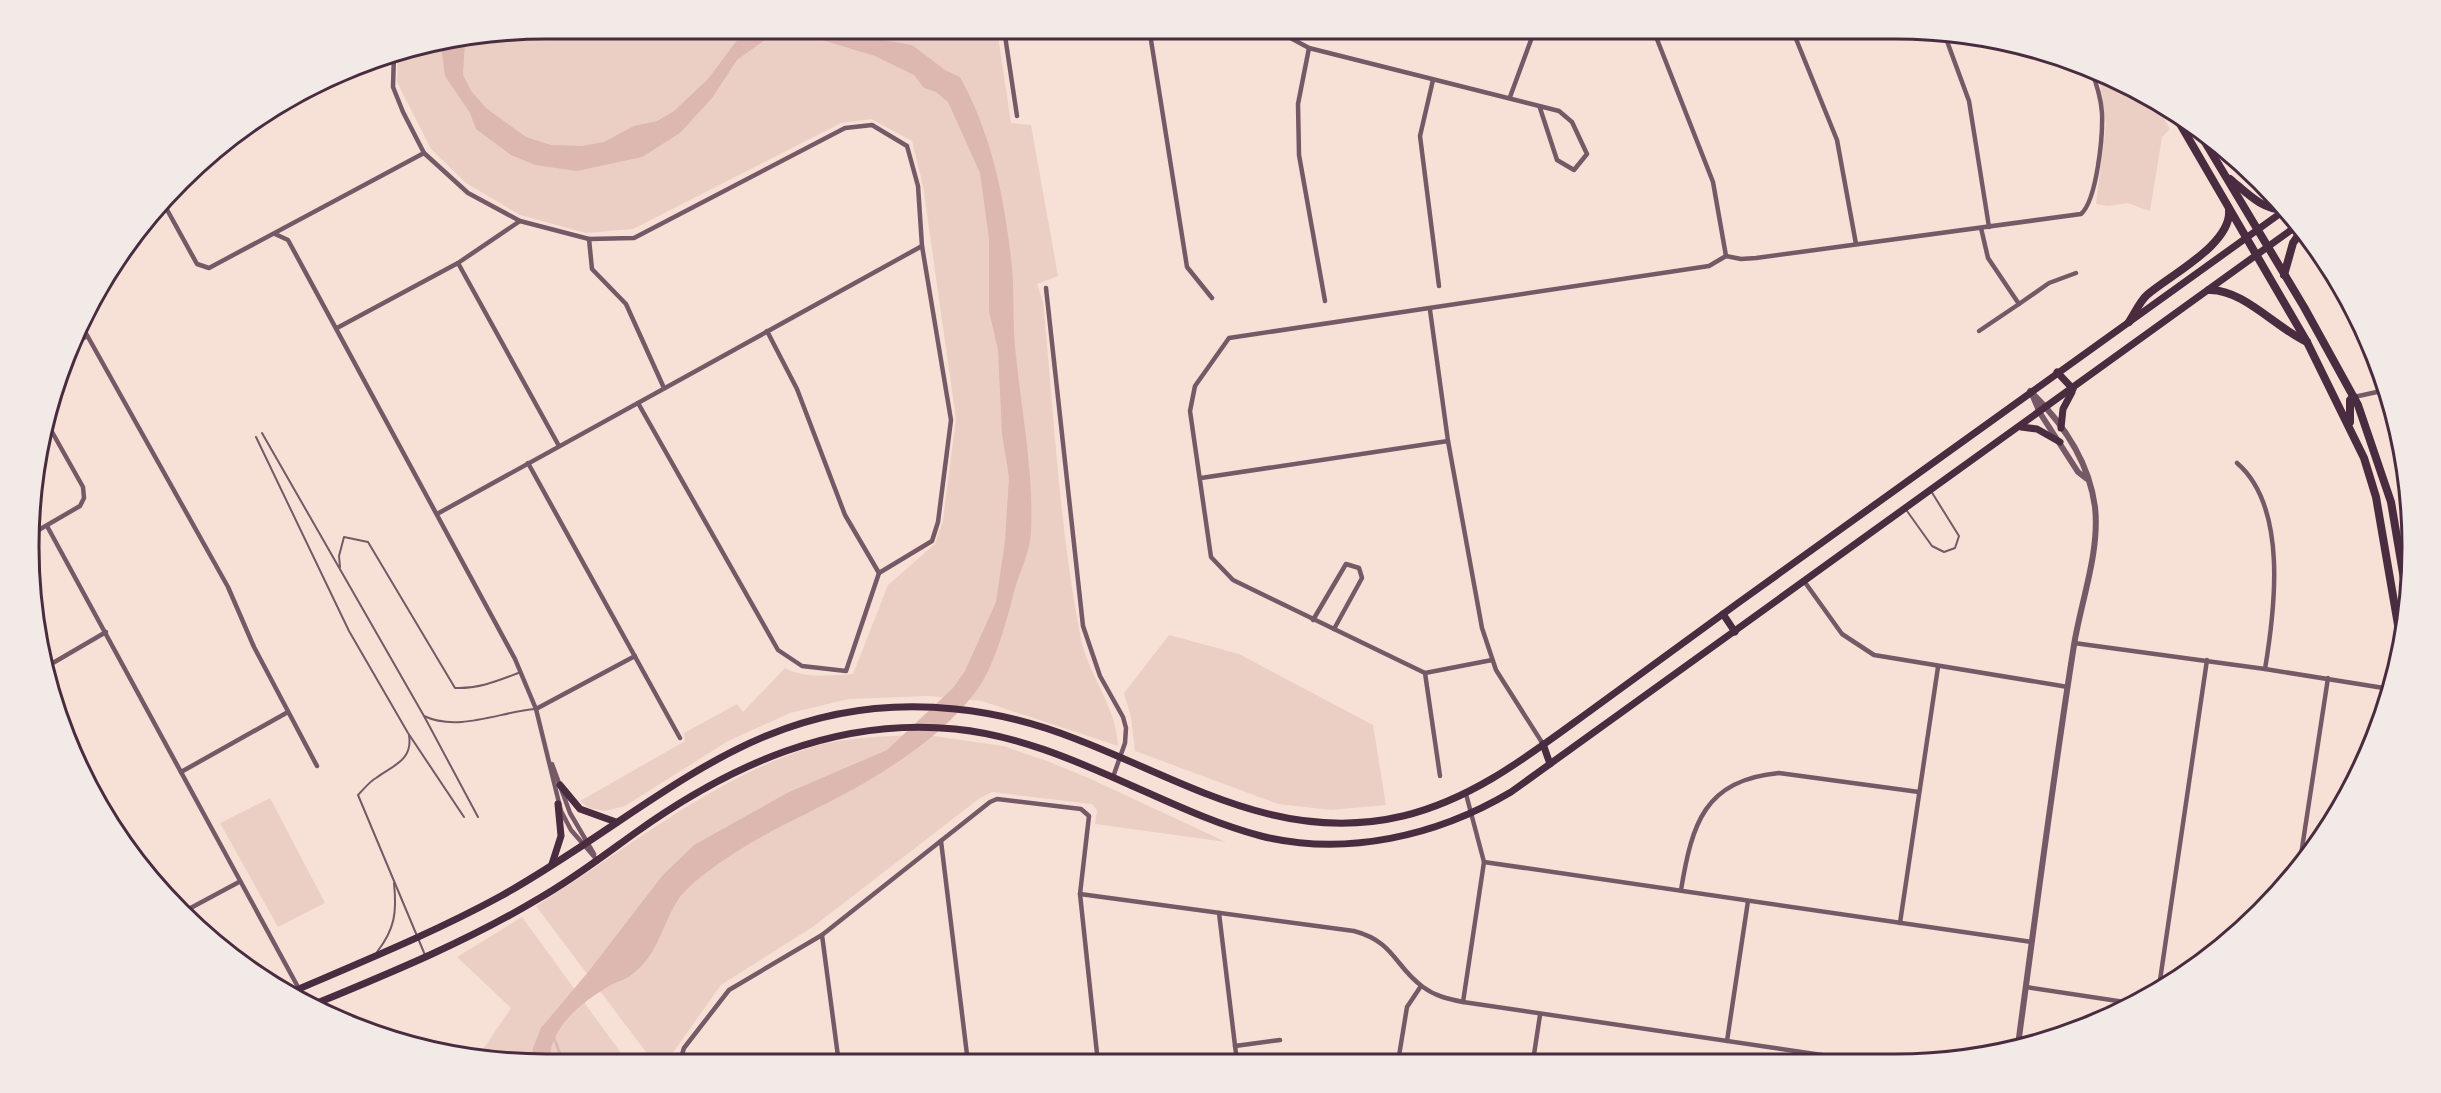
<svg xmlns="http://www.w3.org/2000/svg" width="2441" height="1093" viewBox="0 0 2441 1093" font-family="Inter,sans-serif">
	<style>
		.green { fill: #ebcfc5 }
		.water { fill: #dcb8b0 }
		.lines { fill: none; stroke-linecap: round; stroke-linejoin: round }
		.stream { stroke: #dcb8b0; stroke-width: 3 }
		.service { stroke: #755966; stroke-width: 2 }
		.minor { stroke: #755966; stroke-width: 4.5 }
		.tertiary { stroke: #755966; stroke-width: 6 }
		.secondary { stroke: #4a2c40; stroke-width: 7 }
		.trunk { stroke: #4a2c40; stroke-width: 8 }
		.rim { fill: none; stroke: #4a2c40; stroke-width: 3 }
	</style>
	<rect width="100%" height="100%" fill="#f7e1d7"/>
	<g class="green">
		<path d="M547,29h450l14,94 20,2 27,151 -21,8 6,18c11,110 16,223 37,332 7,41 36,70 38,112l-136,-45 -53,-5 -80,3 -59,14 -62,28 -103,65 -20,5 -16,-3 -9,-7 105,-60 -1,-8 53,-29 6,8 42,-44c20,11 46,7 68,6l35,-89 47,-41 8,-24 13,-101 -33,-233 -11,-45 -41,-22 -30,4 -208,106 -47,4 -66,-18 -54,-32 -35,-34 -34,-67 1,-29z"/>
		<polygon points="2098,71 2153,100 2170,129 2162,137 2150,211 2127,203 2109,206 2096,204 2106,124"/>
		<polygon points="1169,635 1239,654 1373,725 1386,805 1331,810 1278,804 1135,751 1131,717 1124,693"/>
		<path d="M927,735l76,11 47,16 43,18 133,62 -131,-18 2,-14 -5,-6 -100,-12 -12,6 -166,128 -93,59 -49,69 9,10h-26l-119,-158c89,-55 173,-126 273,-158 38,-12 79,-12 118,-13z"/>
		<polygon points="270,798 325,903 278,927 220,823"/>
		<polygon points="522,917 629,1064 546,1064 477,1058 511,1008 457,957"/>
	</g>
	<path class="water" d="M751,29h96l15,7 50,9 33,25 15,7c31,56 44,119 51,181 4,33 1,66 5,98 6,59 18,118 15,177 -1,19 -12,40 -17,59 -8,31 -20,77 -40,102 -29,37 -69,65 -108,88 -48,28 -100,48 -145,80 -15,11 -36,25 -45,41 -15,25 -19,54 -45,72 -6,5 -15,7 -22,11 -27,16 -62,43 -59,78l-18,-1 1,-15 8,-20 48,-57 73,-95 32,-31 95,-53 98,-42 66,-62 12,-17 31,-69 9,-61 4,-64 -7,-43 -4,-84 -9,-39v-72l-9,-66 -32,-71 -12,-10 -12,-4 -10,-13 -39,-19 -63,-19 -28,-2 -15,2 -32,23 -25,38 -32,35 -38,24 -65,14 -42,-6 -24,-10 -35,-26 -6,-16 -25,-37 -4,-30 24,-4 -2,33 9,17 14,16 40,29 25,8 31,1 22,-4 30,-16 23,-5 17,-10 34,-32 36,-48z"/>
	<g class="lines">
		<polyline class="stream" points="554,1038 564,1064"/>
		<g class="service">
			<polyline points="262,433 424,716 478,817"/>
			<polyline points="256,437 349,631 408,733 464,817"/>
			<polyline points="1907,511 1932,546 1944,552 1955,548 1959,536 1931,491"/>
			<path d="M340,567l-1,-11 5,-19 24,5 87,146c25,1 44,-8 66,-16"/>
			<path d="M424,716c34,16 76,-4 111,-7"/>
			<path d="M409,735c4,25 -15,30 -33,43 -7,4 -12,11 -18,17l67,160"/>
			<path d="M377,952c18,-23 20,-40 17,-69"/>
		</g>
		<g class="minor">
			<polyline points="1004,29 1017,116"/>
			<polyline points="1146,29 1154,35"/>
			<polyline points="1159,29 1151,40 1187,267 1212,298"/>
			<polyline points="1274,29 1309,48 1559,111 1572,122 1587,154 1574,170 1557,160 1540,108"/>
			<polyline points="1653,29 1713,182 1726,256"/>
			<polyline points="1792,29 1837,140 1856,244"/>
			<polyline points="1944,33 1969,101 1989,227"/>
			<polyline points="1309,48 1298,104 1299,155 1325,301"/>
			<polyline points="394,54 393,87 403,112 424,153 468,193 520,221 589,239 634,238 845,128 872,125 907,146 918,186 922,246 951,420 938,522 932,541 879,573 846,671 802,666 778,650 638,403"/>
			<polyline points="1433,80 1420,136 1439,286"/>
			<polyline points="1510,97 1535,29"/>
			<polyline points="165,206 197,264 209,268 424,153"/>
			<polyline points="1981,228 1988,258 2019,304 2049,283 2076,273"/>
			<polyline points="275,234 288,240 515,659 536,709 561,811 571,830 598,861"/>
			<polyline points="589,239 592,269 626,304 664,388"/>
			<path d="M1726,256l15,3 15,-1 325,-44c16,-14 22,-79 21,-101 -1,-16 -6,-31 -12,-46"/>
			<polyline points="458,263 559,446"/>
			<polyline points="1046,288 1083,626 1100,676 1123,717 1126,728 1125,743 1113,777"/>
			<polyline points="1430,310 1448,441 1482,628 1496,670 1543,744"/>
			<polyline points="83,328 228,587 254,647 317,766"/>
			<polyline points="337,328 458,263 520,221"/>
			<polyline points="767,331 797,389 845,515 879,573"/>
			<polyline points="1979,331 2019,304"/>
			<polyline points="77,342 87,336"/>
			<polyline points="2354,397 2386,390"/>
			<polyline points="528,463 680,738"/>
			<path d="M2237,463c51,44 38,146 28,206"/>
			<polyline points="1201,478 1448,441"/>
			<polyline points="437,514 922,246"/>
			<polyline points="47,526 304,998"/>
			<polyline points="30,535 80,506 84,498 83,487 47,423"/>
			<polyline points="2400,555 2412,554"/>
			<polyline points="1804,581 1842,634 1874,655 2068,687"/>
			<polyline points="1313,620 1346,564 1359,568 1362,578 1334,629"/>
			<polyline points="2074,643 2265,669 2390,689"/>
			<polyline points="1492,660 1425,673 1233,580 1211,557 1190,411 1195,386 1229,338 1709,266 1726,256"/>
			<polyline points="46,667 106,632"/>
			<polyline points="1425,673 1440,776"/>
			<polyline points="536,709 635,656"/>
			<polyline points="552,764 570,813 594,854"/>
			<polyline points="181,772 288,712"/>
			<polyline points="941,841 968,1063"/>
			<polyline points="1484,862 2032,942"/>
			<polyline points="2299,868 2328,678"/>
			<path d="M1681,890c11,-66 23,-110 98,-117l140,19"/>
			<path d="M1080,894l274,37c41,11 40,35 69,56 12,9 25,12 40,15l393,58"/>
			<polyline points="185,911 239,882"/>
			<polyline points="1219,913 1237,1062"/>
			<polyline points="1900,923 1938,667"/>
			<polyline points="822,935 839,1064"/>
			<polyline points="2026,987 2131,1003"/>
			<polyline points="2159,987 2207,660"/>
			<polyline points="1463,1002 1484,862 1466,794"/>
			<polyline points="1727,1041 1748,901"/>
			<polyline points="1235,1046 1280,1040"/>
			<polyline points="1533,1061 1540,1015"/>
			<polyline points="1398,1062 1407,1007 1421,986"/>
			<polyline points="679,1064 684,1048 729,990 822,935 990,802 997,799 1081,809 1089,816 1080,894 1098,1063"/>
		</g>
		<g class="tertiary">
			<polyline points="2032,394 2040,413 2078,472 2087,479"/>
			<path d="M2018,1045c18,-133 35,-267 56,-400 7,-44 26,-93 21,-138 -6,-45 -33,-85 -65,-116"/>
		</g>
		<g class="secondary">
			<polyline points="2057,372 2073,389"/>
			<polyline points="2021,427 2037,429 2060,442"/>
			<polyline points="2061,428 2063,409 2072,392"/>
			<polyline points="1723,614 1735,632"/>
			<polyline points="1543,744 1550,764"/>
			<polyline points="560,785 580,809 616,822"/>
			<polyline points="552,864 561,836 558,804"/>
			<path d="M294,991c70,-30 141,-59 207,-95 156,-87 257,-208 454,-187 41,4 83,15 121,30 109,42 205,106 327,77 71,-17 129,-63 187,-105 50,-36 99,-72 148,-108 182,-132 365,-262 547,-393"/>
			<path d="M315,1004c75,-31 153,-63 223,-105 34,-19 65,-43 97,-66 95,-68 201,-116 320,-104 61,6 117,30 173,55 43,19 87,40 133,52 85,21 176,0 250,-44l787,-567"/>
		</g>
		<g class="trunk">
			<polyline points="2172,110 2307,342 2364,458 2376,497 2402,648"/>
			<polyline points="2196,127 2304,307 2358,405 2391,502 2407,597"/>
			<path d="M2230,179c17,14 32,31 55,31"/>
			<polyline points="2284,275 2293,243 2302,230"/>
			<path d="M2209,290c34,-1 67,38 98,52"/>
			<path d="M2129,322c6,-9 11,-21 18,-27 23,-20 85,-51 82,-85"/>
			<polyline points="2350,422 2350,400 2354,397"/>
		</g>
	</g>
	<path d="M0 0H2441V1093H0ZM546 39H1895A507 507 0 0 1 2402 546V547A507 507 0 0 1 1895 1054H546A507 507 0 0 1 39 547V546A507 507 0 0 1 546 39Z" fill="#f1eae7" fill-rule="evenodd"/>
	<path class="rim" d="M546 39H1895A507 507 0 0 1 2402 546V547A507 507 0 0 1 1895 1054H546A507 507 0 0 1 39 547V546A507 507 0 0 1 546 39Z"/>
</svg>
